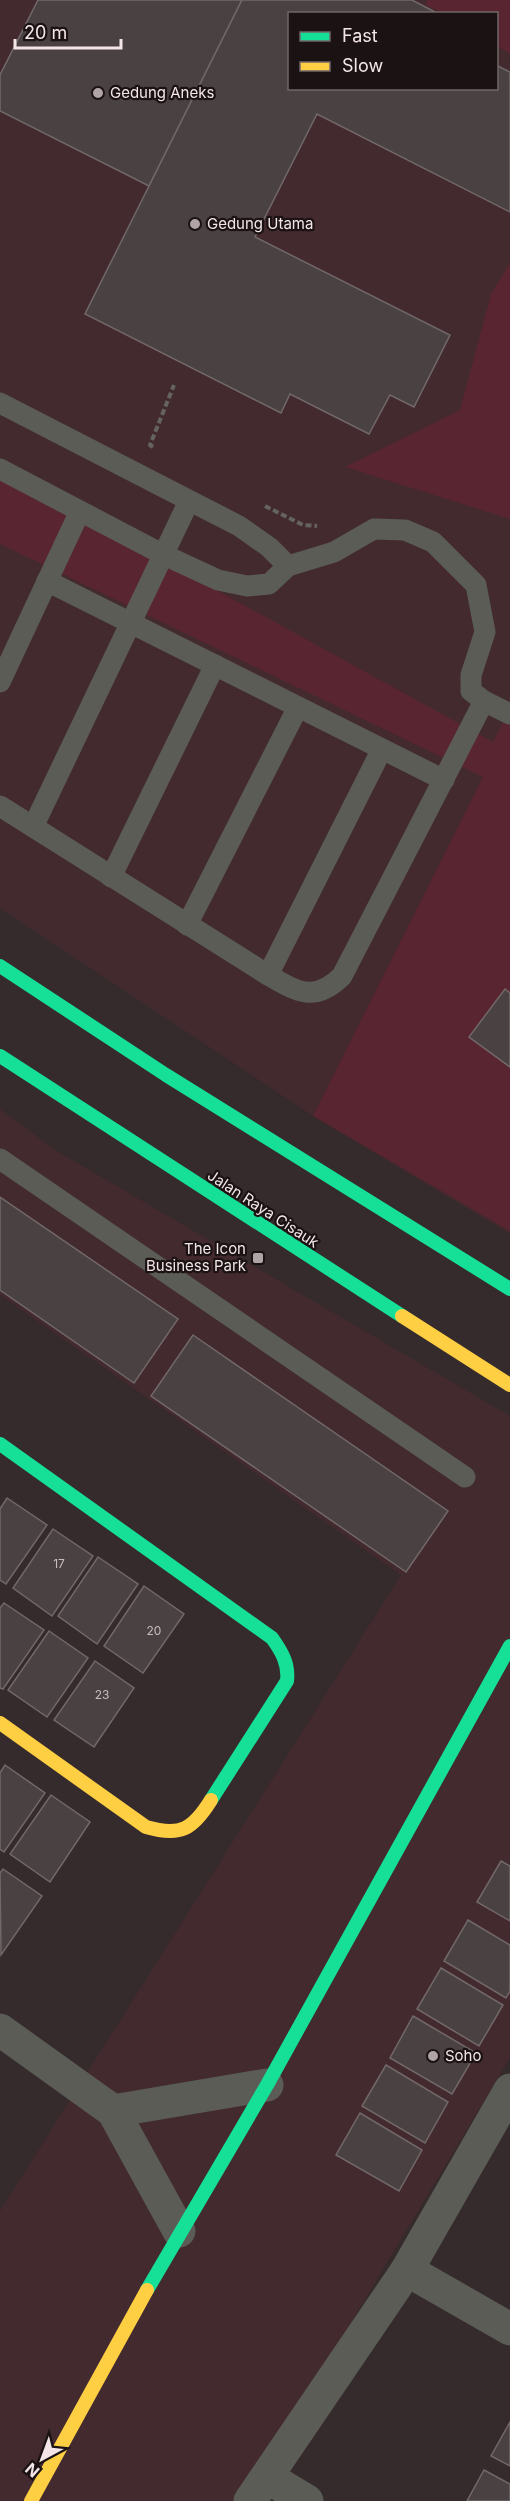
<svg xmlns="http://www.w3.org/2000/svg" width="510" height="2501" viewBox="0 0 510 2501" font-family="Inter,sans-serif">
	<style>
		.built { fill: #422a2e; fill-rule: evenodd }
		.green { fill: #582530 }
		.building { fill: #4a4143; stroke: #72686a; stroke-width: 1.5 }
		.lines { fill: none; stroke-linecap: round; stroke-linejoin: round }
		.path { stroke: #656360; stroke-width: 4; stroke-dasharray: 6 3; stroke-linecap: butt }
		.lane { stroke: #5a5c55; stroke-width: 21 }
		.street { stroke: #5a5c55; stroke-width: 33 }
		.fast { stroke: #16e098; stroke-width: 14 }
		.slow { stroke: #ffcf43; stroke-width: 14 }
		.poi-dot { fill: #b1a4a6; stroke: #1b1213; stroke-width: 2 }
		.labels { text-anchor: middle; stroke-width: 4.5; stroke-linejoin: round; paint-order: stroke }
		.number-label { font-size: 12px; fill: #cabdbf }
		.poi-label { font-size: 15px; fill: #f4e6e8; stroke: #1b1213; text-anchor: start }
		.street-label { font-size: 15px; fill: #f4e6e8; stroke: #1b1213 }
	</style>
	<rect width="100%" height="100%" fill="#352a2c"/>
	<g class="built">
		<path d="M0,0h510v1234l-197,-118 -313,-208zM290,14h206v74h-206z"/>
		<polygon points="0,1109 57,1151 510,1416 510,2058 244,2501 0,2501 0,2211 401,1575 0,1295"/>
	</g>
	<g class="green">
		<polygon points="427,0 510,0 510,54 497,46 496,14 441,13 426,5"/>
		<polygon points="510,263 510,519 345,467 460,410 491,294"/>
		<polygon points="0,471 493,742 510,709 510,1231 313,1116 483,777 0,544"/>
	</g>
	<g class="building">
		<polygon points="38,0 242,0 149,186 0,111 0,75"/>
		<polygon points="242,0 412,0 439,14 290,14 290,88 496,88 496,65 510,72 510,212 317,114 255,237 450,335 414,407 390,395 369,434 290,394 281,413 85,314"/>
		<polygon points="505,989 510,993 510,1067 469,1037"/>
		<polygon points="0,1197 178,1319 134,1383 0,1290"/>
		<polygon points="193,1335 448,1511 406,1572 151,1396"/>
		<polygon points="7,1498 47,1525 6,1584 0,1580 0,1509"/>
		<polygon points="53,1529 93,1556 52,1616 13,1588"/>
		<polygon points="98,1557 138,1584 97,1644 58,1616"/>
		<polygon points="144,1586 184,1614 143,1673 104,1646"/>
		<polygon points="4,1603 44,1630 3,1689 0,1688 0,1608"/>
		<polygon points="49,1631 88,1658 47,1717 8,1690"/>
		<polygon points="95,1661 134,1688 94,1747 54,1720"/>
		<polygon points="5,1765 45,1793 4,1852 0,1849 0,1773"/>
		<polygon points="51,1795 90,1822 50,1882 10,1854"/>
		<polygon points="501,1861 510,1866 510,1921 477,1902"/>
		<polygon points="3,1869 42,1896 1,1955 0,1873"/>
		<polygon points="468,1920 510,1945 510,1991 506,1998 444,1961"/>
		<polygon points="441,1968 503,2005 479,2046 417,2009"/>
		<polygon points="413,2016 476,2053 452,2094 390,2058"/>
		<polygon points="386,2065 448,2102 425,2143 362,2106"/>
		<polygon points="360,2113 422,2150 399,2191 336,2155"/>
		<polygon points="510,2422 510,2466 491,2456"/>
		<polygon points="484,2470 510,2484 510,2501 467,2501"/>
	</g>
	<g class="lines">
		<g class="path">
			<polyline points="153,447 150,445 174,385"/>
			<polyline points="265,506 303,525 317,526"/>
		</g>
		<g class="lane">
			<polyline points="0,403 239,526 269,547 288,566"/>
			<polyline points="0,469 162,554 218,580 247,586 269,584 288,566 334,552 374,529 405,530 433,542 476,585 485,632 471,675 471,691 484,701 510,714"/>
			<polyline points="47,581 444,780"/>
			<polyline points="0,682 80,511"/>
			<path d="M0,806l268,169c29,17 47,28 74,1l142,-275"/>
			<polyline points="33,827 189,501"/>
			<polyline points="111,877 215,665"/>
			<polyline points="187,925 298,707"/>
			<polyline points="268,975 382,749"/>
			<polyline points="0,1159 465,1477"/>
		</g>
		<g class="street">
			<polyline points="0,2030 113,2111 179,2231"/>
			<polyline points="113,2111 267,2085"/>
			<polyline points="407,2270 510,2329"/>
			<polyline points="267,2477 307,2501"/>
			<polyline points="250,2501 407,2270 510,2090"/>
		</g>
		<g class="fast">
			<polyline points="0,966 166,1075 510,1289"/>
			<polyline points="0,1056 402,1316"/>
			<path d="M0,1444l272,194c10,14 17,26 15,43l-76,119"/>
			<polyline points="147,2290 267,2085 510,1646"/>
		</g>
		<g class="slow">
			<polyline points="402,1316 510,1385"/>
			<path d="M0,1723l146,104c35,10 47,2 65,-27"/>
			<polyline points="31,2501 147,2290"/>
		</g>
	</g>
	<g class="poi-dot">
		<circle cx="98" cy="93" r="6"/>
		<circle cx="195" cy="224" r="6"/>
		<rect x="252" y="1252" width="12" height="12" rx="3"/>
		<circle cx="433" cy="2056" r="6"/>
	</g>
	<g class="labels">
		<g class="number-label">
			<text x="59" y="1568">17</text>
			<text x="154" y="1635">20</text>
			<text x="102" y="1699">23</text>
		</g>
		<g class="poi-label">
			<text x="110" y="98">Gedung Aneks</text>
			<text x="207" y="229">Gedung Utama</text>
			<text x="246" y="1254" text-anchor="end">The Icon<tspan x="246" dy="17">Business Park</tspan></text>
			<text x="445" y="2061">Soho</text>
		</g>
		<g class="street-label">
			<text transform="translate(263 1209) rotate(33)" y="5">Jalan Raya Cisauk</text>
		</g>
	</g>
	<rect x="288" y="12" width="210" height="78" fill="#1b1213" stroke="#726768" stroke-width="1.5"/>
	<rect x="300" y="32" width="30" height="9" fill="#16e098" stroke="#726768" stroke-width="1.5"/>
	<text x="342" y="42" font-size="18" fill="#f4e6e8">Fast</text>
	<rect x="300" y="62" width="30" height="9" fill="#ffcf43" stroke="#726768" stroke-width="1.5"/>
	<text x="342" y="72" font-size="18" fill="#f4e6e8">Slow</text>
	<g transform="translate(42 2459) rotate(221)" stroke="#1b1213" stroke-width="4.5" paint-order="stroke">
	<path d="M0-4.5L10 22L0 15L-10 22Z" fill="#f4e6e8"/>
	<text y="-9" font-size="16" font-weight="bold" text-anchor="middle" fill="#f4e6e8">N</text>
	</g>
	<path d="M15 39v9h106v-9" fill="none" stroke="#f4e6e8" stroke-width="3"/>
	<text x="24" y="39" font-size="18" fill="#f4e6e8" stroke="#1b1213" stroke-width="4.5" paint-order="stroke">20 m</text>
</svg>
